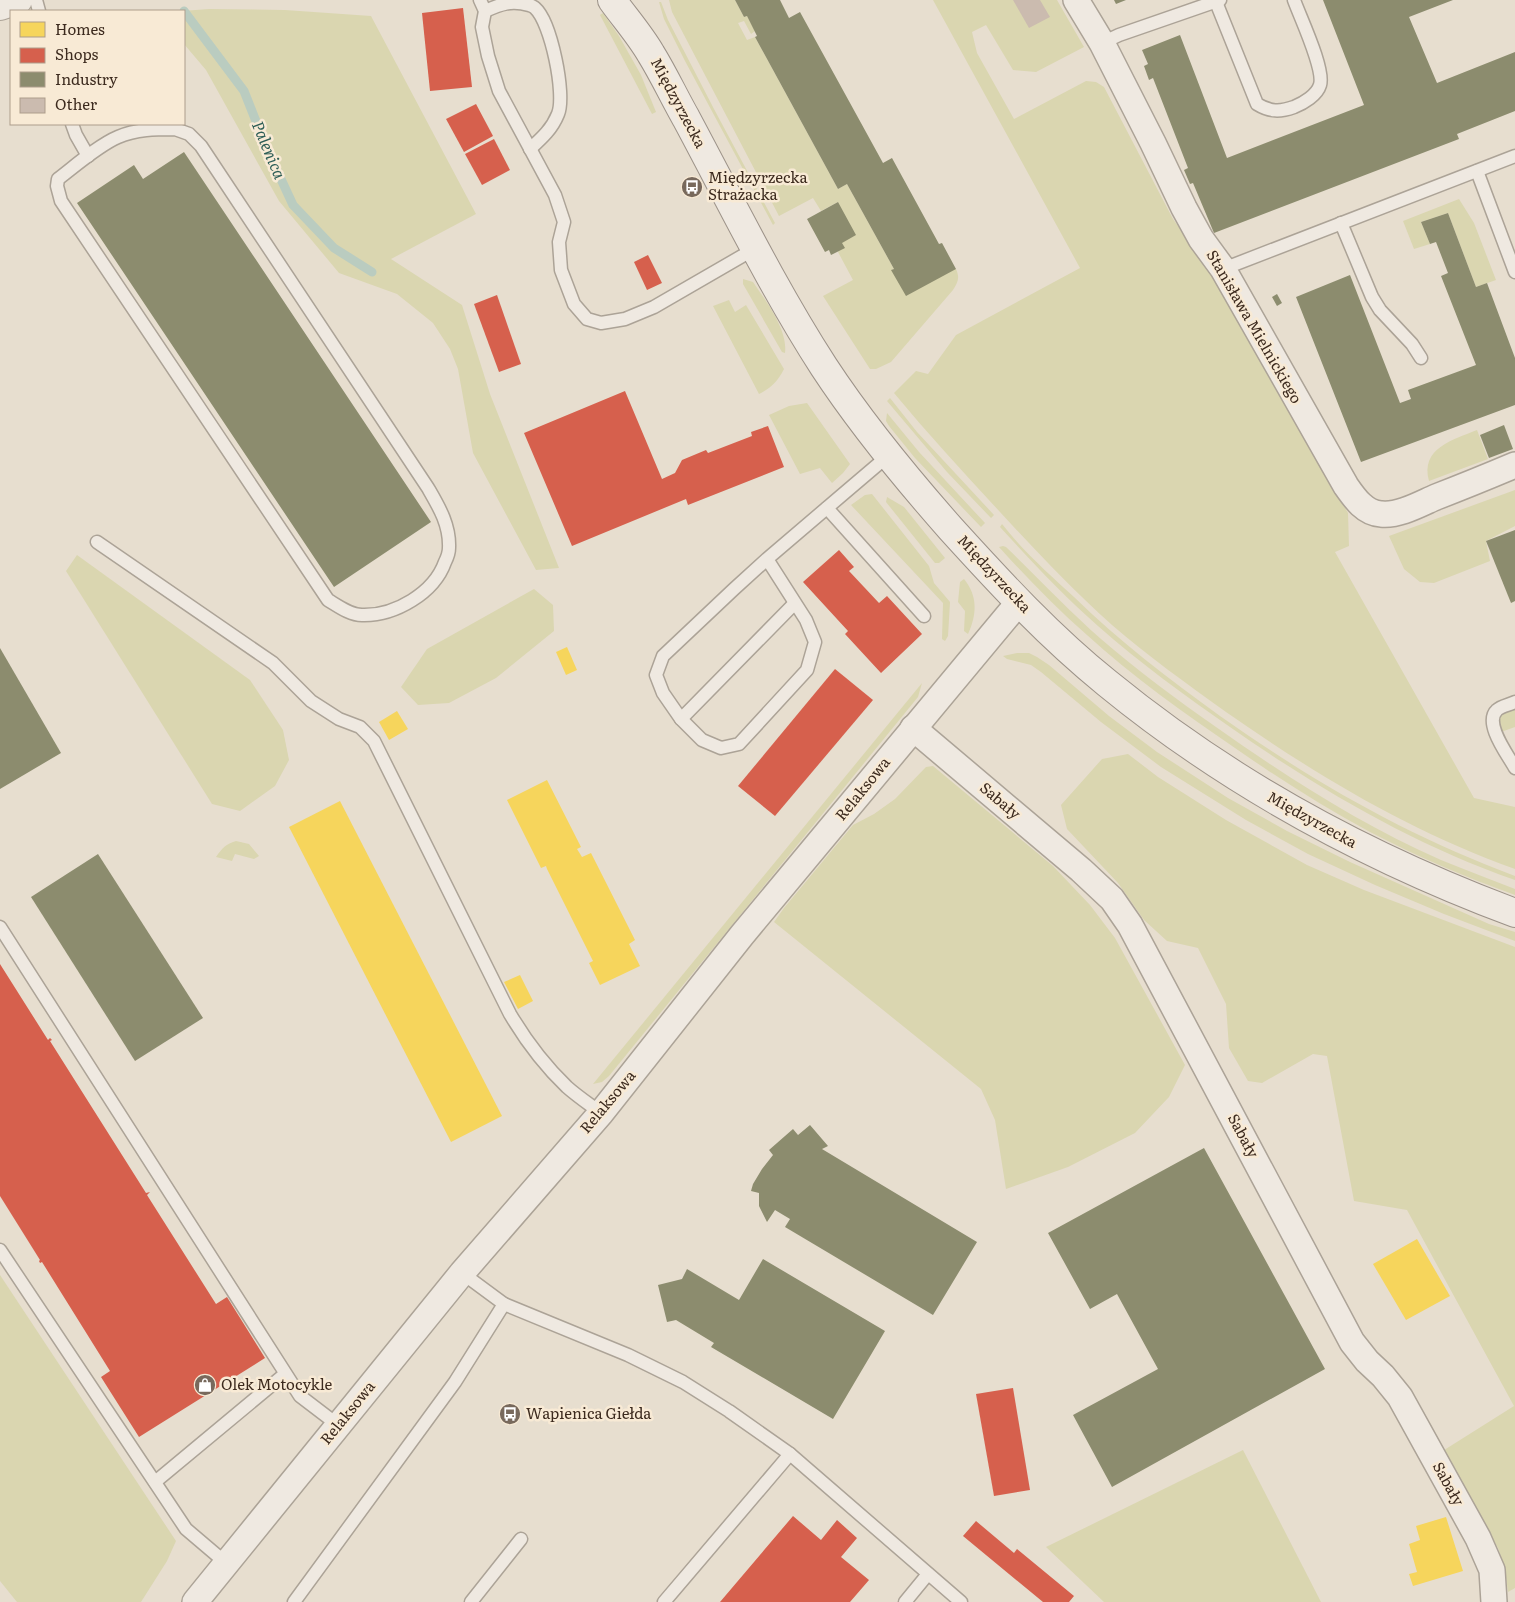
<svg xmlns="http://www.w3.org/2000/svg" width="1515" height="1602" viewBox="0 0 1515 1602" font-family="Literata,serif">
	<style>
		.green { fill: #dad6b0 }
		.homes { fill: #f6d55c }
		.shops { fill: #d6604d }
		.industry { fill: #8c8c6e }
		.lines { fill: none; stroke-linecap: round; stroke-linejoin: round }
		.stream { stroke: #baccc0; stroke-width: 9 }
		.building { fill: #cbbbaf }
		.service-casing { stroke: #aca397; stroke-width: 15 }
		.minor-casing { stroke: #aca397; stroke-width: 28 }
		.tertiary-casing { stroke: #aca397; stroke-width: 30 }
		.secondary-casing { stroke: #9c9288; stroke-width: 30 }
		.service { stroke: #efe9e1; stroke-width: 12 }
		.minor { stroke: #efe9e1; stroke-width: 25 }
		.tertiary { stroke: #efe9e1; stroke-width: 28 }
		.secondary { stroke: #efe9e1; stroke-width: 28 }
		.labels { text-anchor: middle; stroke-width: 5; stroke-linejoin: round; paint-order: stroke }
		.street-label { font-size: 15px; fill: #3c2a1e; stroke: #f8ead5 }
		.poi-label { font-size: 15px; fill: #3c2a1e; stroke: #f8ead5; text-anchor: start }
		.water-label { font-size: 16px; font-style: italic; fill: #2d5d56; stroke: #f8ead5 }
	</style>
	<rect width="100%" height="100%" fill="#e7decf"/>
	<g class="green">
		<path d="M669,0h66l9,17 3,-1 8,15 -4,3 -7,-13 -6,2 9,17 8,-3 83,152 9,-5 47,85 -2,1 64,-1c4,9 2,13 -3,21l-62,72 -15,7h-6l-47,-73 30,-16 -15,-28 4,-9 -4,-41 -17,9 -8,-13 -34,18 -84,-160 -23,-44z"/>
		<path d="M933,0h124l27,47 -48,25 -23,-2 -27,-45 -14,7 5,21 37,66 72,-38 10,1 8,5 69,132 37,51 138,243 1,33 -14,6 139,246 41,9v62c-106,-38 -197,-93 -289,-157 -39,-28 -78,-56 -114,-87 -40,-36 -76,-74 -112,-113 -36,-39 -72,-78 -106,-119l22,-22 12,3 28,-39 124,-67z"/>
		<polygon points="659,2 661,2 668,20 714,109 775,223 773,225 685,61 664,19"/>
		<polygon points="209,9 285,10 371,16 476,214 391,259 462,305 490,394 559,568 536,570 473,453 458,369 450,349 433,323 397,294 339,273 279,201 206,70 184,44 184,11 182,11"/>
		<polygon points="603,13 619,36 641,75 656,112 652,114 600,15"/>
		<polygon points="1459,199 1474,223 1496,280 1476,287 1448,213 1421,222 1430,244 1414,249 1403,221"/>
		<path d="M743,279l10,3c13,19 35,48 32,71l-3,-1 -39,-68z"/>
		<path d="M729,300l6,12 11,-7 38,64c-6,12 -13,19 -25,25l-46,-88z"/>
		<polygon points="890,398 917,432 994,515 991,518 947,472 887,401"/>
		<polygon points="807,403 850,464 843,473 832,483 820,468 800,474 769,415 789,406"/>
		<polygon points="887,413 919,452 985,523 981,527 915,458 889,426 886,421"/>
		<path d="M1477,430l11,29 -59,22c-9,-33 24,-41 48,-51z"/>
		<polygon points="1515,490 1515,526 1486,541 1490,561 1434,583 1420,582 1404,569 1389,536"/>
		<polygon points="872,494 929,566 934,583 950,602 948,636 945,641 942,639 943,603 851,505 865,495"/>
		<polygon points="887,497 904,507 945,558 939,563 935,563 886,502"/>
		<path d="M1002,524c21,27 47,50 72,73 45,44 95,82 146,119 95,67 186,119 295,160v4c-103,-36 -196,-91 -285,-153 -46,-32 -90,-64 -132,-101 -35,-31 -67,-65 -98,-99z"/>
		<path d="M1003,546l3,1c32,31 62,63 95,92 37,32 75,60 115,88 71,50 145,98 225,133 24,10 49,19 74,29v6c-50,-18 -99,-39 -145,-63 -47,-25 -92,-54 -135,-84 -51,-35 -102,-71 -148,-113 -31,-27 -60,-57 -88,-88z"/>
		<polygon points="77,555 250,680 283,730 289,760 275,786 240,811 212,804 66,571"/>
		<path d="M964,579c14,17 13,36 4,55l-4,-3 1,-20 -7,-9 2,-20z"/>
		<polygon points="534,589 553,605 554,631 496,678 449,703 418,705 401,687 427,649"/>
		<polygon points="1017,653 1029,653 1037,657 1049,665 1109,716 1157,752 1228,798 1287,831 1350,862 1415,891 1489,924 1515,932 1515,941 1444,914 1375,885 1308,854 1246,820 1161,767 1101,722 1041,672 1031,665 1007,659 1003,656"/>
		<polygon points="922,683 918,697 609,1076 602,1082 593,1084"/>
		<polygon points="1515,708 1515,727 1501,732 1497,720 1502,714"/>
		<polygon points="1128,754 1158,777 1226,820 1307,865 1364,890 1515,947 1515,1588 1508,1592 1505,1570 1498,1548 1441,1452 1514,1406 1407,1210 1354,1201 1327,1056 1313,1054 1262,1083 1248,1081 1229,1048 1226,1004 1198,948 1167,941 1144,920 1118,883 1067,829 1061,805 1102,759"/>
		<polygon points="933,766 1053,866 1090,905 1115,938 1185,1065 1169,1097 1135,1133 1068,1167 1006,1189 995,1120 981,1089 774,922 784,908 853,825 874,814 895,799 926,767"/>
		<path d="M236,841l13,3 10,12 -5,3 -19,-5 -3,7 -16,-4c6,-9 10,-13 20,-16z"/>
		<polygon points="0,1275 176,1541 167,1561 141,1602 17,1602 0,1581"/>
		<polygon points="1243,1450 1321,1602 1104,1602 1046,1547"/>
	</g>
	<g class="homes">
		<polygon points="567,647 577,670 566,675 556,652"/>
		<polygon points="397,711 408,729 389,740 379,722"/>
		<polygon points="547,780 581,847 577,849 582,857 591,853 635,940 629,944 640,966 600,985 589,963 593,961 547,869 546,866 541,868 507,800"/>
		<polygon points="340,801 502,1116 451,1142 289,827"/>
		<polygon points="520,975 533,1001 518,1009 504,982"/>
		<polygon points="1417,1239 1450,1296 1406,1320 1373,1264"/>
		<polygon points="1446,1517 1463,1571 1413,1586 1409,1574 1417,1572 1409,1544 1420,1540 1416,1526"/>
	</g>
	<g class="shops">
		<polygon points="463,8 472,87 430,91 422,13"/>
		<polygon points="476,104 493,136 464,152 446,119"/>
		<polygon points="494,139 510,170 482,185 465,154"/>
		<polygon points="648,255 662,283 647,290 634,262"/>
		<polygon points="497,295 521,364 499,372 474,304"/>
		<polygon points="625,391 662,479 675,473 682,460 706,450 708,453 752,436 751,432 768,426 784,467 688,505 686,499 572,546 524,433"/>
		<polygon points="839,550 854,567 849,571 879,603 887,596 922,634 881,673 845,634 848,631 803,582"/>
		<polygon points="835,669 873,700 775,816 738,786"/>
		<polygon points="0,964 48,1040 50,1038 52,1040 50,1041 146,1193 150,1192 147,1195 216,1304 227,1297 265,1358 139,1437 101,1377 110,1371 42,1262 40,1263 39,1261 40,1260 0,1196"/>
		<polygon points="1013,1388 1030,1490 994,1496 976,1394"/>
		<polygon points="793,1516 821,1540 837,1520 857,1538 841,1557 869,1580 850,1602 720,1602"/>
		<polygon points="976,1521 1014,1553 1017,1549 1074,1596 1069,1602 1043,1602 963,1536"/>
	</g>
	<g class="industry">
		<polygon points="735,0 780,0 789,18 800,12 883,163 892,158 939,244 942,243 956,269 906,296 891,270 894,269 847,184 838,189 755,37 757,36 747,16 744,17"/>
		<polygon points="1114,0 1126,0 1116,4"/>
		<polygon points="1323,0 1453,0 1409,17 1437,83 1515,52 1515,111 1457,134 1459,139 1214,233 1193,183 1190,184 1184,170 1188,168 1153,78 1149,80 1144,66 1148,64 1142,50 1180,35 1227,158 1364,105"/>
		<polygon points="184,152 431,522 334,587 77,203 134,165 143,179"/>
		<polygon points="838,202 856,235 842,243 845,248 831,255 829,250 825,252 807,219"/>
		<polygon points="1448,213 1476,287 1487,283 1515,358 1515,405 1361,462 1296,297 1350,275 1400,403 1411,399 1408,390 1476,365 1441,276 1448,273 1436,242 1430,244 1421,222"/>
		<polygon points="1277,294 1282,303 1277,306 1272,297"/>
		<polygon points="1504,425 1513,449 1489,458 1480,435"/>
		<polygon points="1515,530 1515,601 1511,603 1486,541"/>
		<polygon points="0,648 61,753 0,789"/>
		<polygon points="98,854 203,1018 135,1061 31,897"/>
		<polygon points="810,1125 828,1146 822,1149 977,1242 933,1315 785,1227 790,1219 775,1210 767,1222 759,1206 759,1193 751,1191 753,1184 762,1169 773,1155 769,1150 793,1129 798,1135"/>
		<polygon points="1204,1148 1325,1369 1112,1487 1073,1415 1158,1369 1117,1294 1090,1309 1048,1233"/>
		<polygon points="763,1259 885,1331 833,1419 711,1347 714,1343 676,1320 667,1322 658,1285 682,1279 687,1269 739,1300"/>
	</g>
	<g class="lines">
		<polyline class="stream" points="184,11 244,91 267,149 293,205 334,248 372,272"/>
	</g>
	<polygon class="building" points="1013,0 1040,0 1050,17 1029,28"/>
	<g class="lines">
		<g class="service-casing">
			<g id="service">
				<polyline points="36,0 39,11"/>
				<polyline points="480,0 485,11 482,27 488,56 499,91 555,195 564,222 559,242 561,270 574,304 587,319 601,323 625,319 654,307 756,248"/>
				<path d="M1216,2l41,102c13,8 23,8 37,3 10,-4 23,-12 26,-22 5,-16 -20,-68 -26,-85"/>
				<path d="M485,11c16,-7 26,-11 44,-6 1,0 5,2 6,3 16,14 31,87 23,106 -6,15 -16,24 -28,35"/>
				<polyline points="1102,43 1119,35 1220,0"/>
				<polyline points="72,124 76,135 88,156"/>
				<path d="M175,129l14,5 12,12 227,342c11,19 22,37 21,60 0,5 -2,10 -4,14 -11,31 -50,54 -83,53 -12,0 -24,-9 -34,-15l-267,-399 -4,-15 1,-7c17,-13 41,-34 60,-42 18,-8 38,-8 57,-8z"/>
				<polyline points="1477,171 1515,272"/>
				<polyline points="1341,223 1372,297 1380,310 1412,344 1421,358"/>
				<polyline points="1223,269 1515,156"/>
				<polyline points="827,508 924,616"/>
				<path d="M97,542l176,121 38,38 28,18 21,8 14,14 136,273c16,27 34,51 57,73 10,9 22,17 34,26"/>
				<polyline points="767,559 806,620 815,642 807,670 739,744 721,748 702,740 681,719 663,693 656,675 663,656 734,589 767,559 842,495 889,455"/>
				<path d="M1515,702c-6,3 -14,4 -18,8 -14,13 11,45 18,58"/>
				<polyline points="681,719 794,604"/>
				<polyline points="0,927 300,1396 338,1425"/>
				<polyline points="0,1250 186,1529 226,1563"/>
				<polyline points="462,1273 504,1304 628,1355 683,1382 729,1411 790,1454 961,1602"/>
				<polyline points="155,1482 285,1374"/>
				<polyline points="294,1602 455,1382 504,1304"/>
				<polyline points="471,1602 521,1539"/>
				<polyline points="664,1602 790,1454"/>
				<polyline points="905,1602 928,1574"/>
			</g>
		</g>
		<g class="minor-casing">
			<g id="minor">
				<path d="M1076,0l26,43 51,100 31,65 17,31 22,30 123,217c9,13 19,27 35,28 18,2 39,-10 55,-17 26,-10 53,-21 79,-32"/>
				<polyline points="913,728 1081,870 1112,899 1130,925 1352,1342 1367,1361 1383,1376 1400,1397 1478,1538 1492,1570 1494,1602"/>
				<polyline points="195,1602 462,1273 601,1113 742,935 1019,602"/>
			</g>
		</g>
		<g class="tertiary-casing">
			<polyline id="tertiary" points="0,6 18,0"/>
		</g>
		<g class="secondary-casing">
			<path id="secondary" d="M612,0c13,18 28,35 39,54 13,21 23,43 35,64 45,84 87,170 138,249 38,58 82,111 127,162 49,54 99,108 156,154 122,100 261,175 408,230"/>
		</g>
		<use href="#service" class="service"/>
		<use href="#minor" class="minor"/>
		<use href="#tertiary" class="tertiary"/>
		<use href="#secondary" class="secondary"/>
	</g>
	<defs>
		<g id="bus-disc" transform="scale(1.125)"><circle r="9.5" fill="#78695c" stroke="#f8ead5"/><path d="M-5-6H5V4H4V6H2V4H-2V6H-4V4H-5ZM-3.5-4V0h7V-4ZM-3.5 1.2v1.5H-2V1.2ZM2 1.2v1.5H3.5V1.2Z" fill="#fff"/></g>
		<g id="shop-disc" transform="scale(1.125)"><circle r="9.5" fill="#78695c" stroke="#f8ead5"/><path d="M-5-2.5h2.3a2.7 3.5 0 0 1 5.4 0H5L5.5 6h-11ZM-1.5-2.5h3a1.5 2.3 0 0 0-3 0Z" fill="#fff"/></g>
	</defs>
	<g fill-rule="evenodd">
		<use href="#bus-disc" x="692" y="187"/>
		<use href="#shop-disc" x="205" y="1385"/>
		<use href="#bus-disc" x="510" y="1414"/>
	</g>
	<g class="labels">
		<g class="street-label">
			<text transform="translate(678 103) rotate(62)" y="5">Międzyrzecka</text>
			<text transform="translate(1254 327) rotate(60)" y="5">Stanisława Mielnickiego</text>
			<text transform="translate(994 574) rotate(47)" y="5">Międzyrzecka</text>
			<text transform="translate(863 789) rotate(-51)" y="5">Relaksowa</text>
			<text transform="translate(1000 801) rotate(40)" y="5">Sabały</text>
			<text transform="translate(1312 820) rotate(29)" y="5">Międzyrzecka</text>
			<text transform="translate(608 1102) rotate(-50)" y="5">Relaksowa</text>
			<text transform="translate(1243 1136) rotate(62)" y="5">Sabały</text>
			<text transform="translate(348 1413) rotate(-51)" y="5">Relaksowa</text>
			<text transform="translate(1448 1484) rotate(61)" y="5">Sabały</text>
		</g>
		<g class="poi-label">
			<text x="708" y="183">Międzyrzecka<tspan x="708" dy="17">Strażacka</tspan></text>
			<text x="221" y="1390">Olek Motocykle</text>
			<text x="526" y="1419">Wapienica Giełda</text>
		</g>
		<g class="water-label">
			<text transform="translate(269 150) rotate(67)" y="6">Palenica</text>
		</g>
	</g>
	<rect x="10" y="10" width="175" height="115" fill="#f8ead5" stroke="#ad9d8c"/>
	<rect x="20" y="22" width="25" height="15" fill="#f6d55c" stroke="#ad9d8c"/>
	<text x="55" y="35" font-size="15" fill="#3c2a1e">Homes</text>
	<rect x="20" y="48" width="25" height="15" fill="#d6604d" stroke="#ad9d8c"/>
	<text x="55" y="60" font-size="15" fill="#3c2a1e">Shops</text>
	<rect x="20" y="72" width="25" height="15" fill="#8c8c6e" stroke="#ad9d8c"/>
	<text x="55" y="85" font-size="15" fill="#3c2a1e">Industry</text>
	<rect x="20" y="98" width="25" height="15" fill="#cbbbaf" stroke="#ad9d8c"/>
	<text x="55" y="110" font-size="15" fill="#3c2a1e">Other</text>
</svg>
